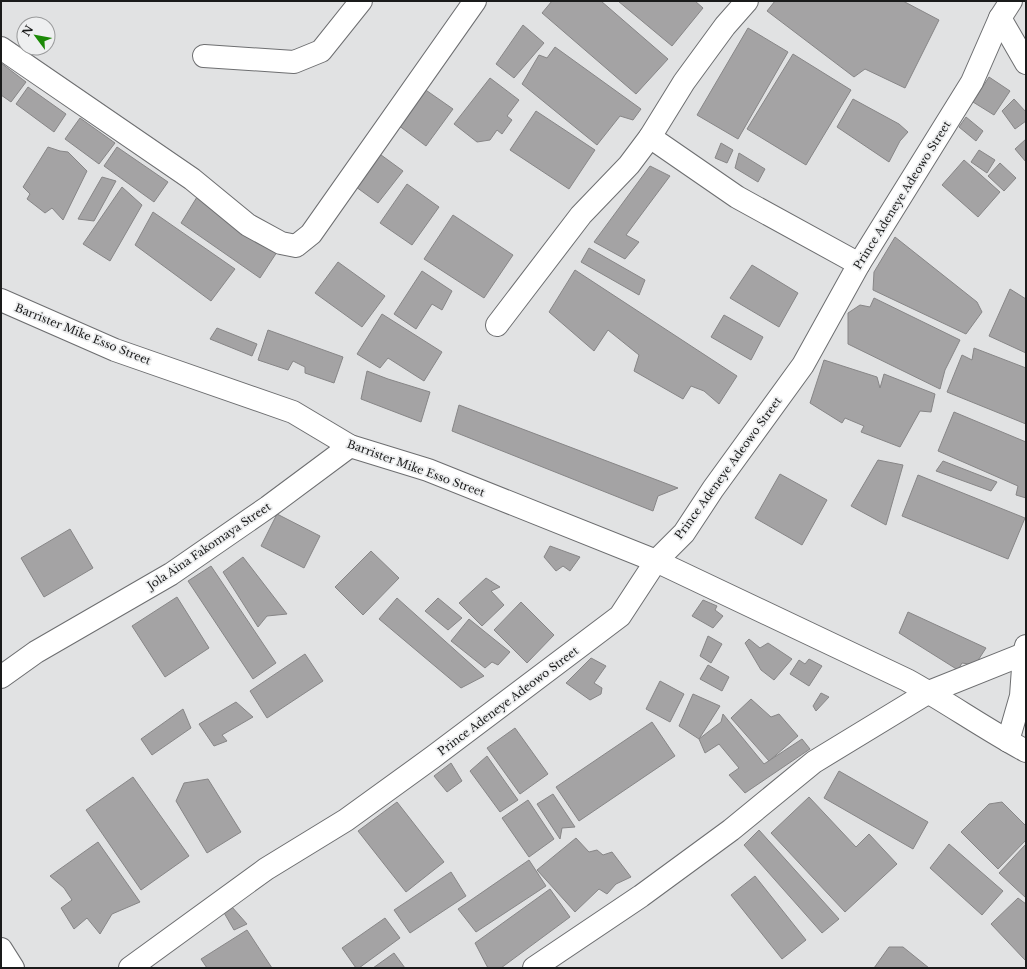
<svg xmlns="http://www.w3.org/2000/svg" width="1027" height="969" viewBox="0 0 1027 969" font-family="'Libre Baskerville',serif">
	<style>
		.building { fill: #a4a3a4; stroke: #878687 }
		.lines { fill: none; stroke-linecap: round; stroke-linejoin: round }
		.minor-casing { stroke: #6d6e70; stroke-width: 24 }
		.minor { stroke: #fff; stroke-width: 22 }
		.labels { text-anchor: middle; stroke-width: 3.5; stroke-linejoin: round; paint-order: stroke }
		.street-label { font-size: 11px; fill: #1a1b1b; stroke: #eeeff0 }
	</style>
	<rect width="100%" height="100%" fill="#e1e2e3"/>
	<g class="building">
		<polygon points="552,1 601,1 668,59 636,94 542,13"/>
		<polygon points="618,1 695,1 703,8 672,46"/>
		<polygon points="775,1 903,1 939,20 905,88 865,69 854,77 767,11"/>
		<polygon points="523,25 544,43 514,78 496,64"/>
		<polygon points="748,28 788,52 738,139 697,115"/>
		<polygon points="555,47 641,109 633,120 620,116 597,145 522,84 539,55 547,58"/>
		<polygon points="793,54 851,90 806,165 747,129"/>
		<polygon points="1,63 26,82 11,102 1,95"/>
		<polygon points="989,77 1010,91 994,115 973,102"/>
		<polygon points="490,78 519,100 507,116 512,120 502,134 497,130 490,140 477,142 454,124"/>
		<polygon points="420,86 453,109 426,146 394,122"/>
		<polygon points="28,87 66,114 54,132 16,104"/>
		<polygon points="853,99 899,124 908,132 900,141 889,162 837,127"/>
		<polygon points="1014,99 1026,112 1026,121 1015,129 1002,111"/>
		<polygon points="536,111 595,150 569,189 510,150"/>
		<polygon points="966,117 983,131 976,141 959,127"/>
		<polygon points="80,118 115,143 99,164 65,139"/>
		<polygon points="1026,139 1026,162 1015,149"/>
		<polygon points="721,143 733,150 727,163 715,158"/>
		<polygon points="48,147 60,151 68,152 87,171 63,220 52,208 45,213 27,199 30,194 23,187"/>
		<polygon points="117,147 168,182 154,202 104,166"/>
		<polygon points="979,150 995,160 987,173 971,162"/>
		<polygon points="377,152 403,171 378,203 352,184"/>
		<polygon points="739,153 765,169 758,182 735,168"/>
		<polygon points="964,160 1000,192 978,217 942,185"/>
		<polygon points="1000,163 1016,178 1004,191 988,176"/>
		<polygon points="650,166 670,176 626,235 639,242 625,259 594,242"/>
		<polygon points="102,177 116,181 94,221 78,219"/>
		<polygon points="407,184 439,207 412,245 380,223"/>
		<polygon points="122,187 142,205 110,261 83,244"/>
		<polygon points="197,197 277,252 260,278 181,223"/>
		<polygon points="153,212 235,269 211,301 135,245"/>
		<polygon points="453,215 513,255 484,298 424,259"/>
		<polygon points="895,237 977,302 982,312 966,334 873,290 874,272"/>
		<polygon points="589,248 645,280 639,295 581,262"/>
		<polygon points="338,262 385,296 362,327 315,293"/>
		<polygon points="752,265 798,293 779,327 730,298"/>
		<polygon points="575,270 737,376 719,404 704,391 691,386 683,399 634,371 639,355 608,330 594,351 549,312"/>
		<polygon points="422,271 452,291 442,310 432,304 416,329 394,314"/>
		<polygon points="1010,289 1026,299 1026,353 989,336"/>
		<polygon points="874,298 960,340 945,370 940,389 848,344 848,313 860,305 870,307"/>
		<polygon points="382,314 442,352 424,381 388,358 380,368 357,354"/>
		<polygon points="724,315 763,337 751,360 711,337"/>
		<polygon points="217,328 257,344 252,356 210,339"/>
		<polygon points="268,330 343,357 334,383 305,373 305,367 293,361 288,370 258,360"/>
		<polygon points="974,348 1026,368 1026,424 947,392 962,355 972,360"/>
		<polygon points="824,360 877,377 880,388 884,374 935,394 931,412 920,411 900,447 861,432 864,426 845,418 842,423 810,403"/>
		<polygon points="367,371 388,379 430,392 421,422 361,399"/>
		<polygon points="459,405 678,488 658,496 653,511 452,431"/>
		<polygon points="954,412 1026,442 1026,498 1016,495 1018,486 938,451"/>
		<polygon points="878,460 903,465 886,525 851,506"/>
		<polygon points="943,461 997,482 991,491 936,471"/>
		<polygon points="780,474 827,500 802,545 755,518"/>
		<polygon points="918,475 1025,518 1008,559 902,516"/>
		<polygon points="277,514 320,536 304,568 261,546"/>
		<polygon points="70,529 93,568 44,597 21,558"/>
		<polygon points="550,546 580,557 570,571 563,566 556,571 544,557"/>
		<polygon points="371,551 399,578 363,615 335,587"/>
		<polygon points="243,557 287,614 267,616 258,627 223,572"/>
		<polygon points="211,566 276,663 253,679 188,581"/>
		<polygon points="486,578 500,587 491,591 504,605 482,626 459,603"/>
		<polygon points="177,597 209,648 165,677 132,626"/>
		<polygon points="397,598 484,676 461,688 379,619"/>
		<polygon points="438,598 462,618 448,630 425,611"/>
		<polygon points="703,600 717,606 715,610 723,616 713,628 692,616"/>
		<polygon points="521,602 554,635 527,663 494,630"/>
		<polygon points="908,612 986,648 975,665 962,663 958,670 899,633"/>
		<polygon points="469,619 510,652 498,665 492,662 485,668 451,641"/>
		<polygon points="708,636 722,644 711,663 700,656"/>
		<polygon points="749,639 760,648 768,643 792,659 774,680 761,670 745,643"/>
		<polygon points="305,654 323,681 267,718 250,691"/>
		<polygon points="591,658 606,666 594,683 602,688 601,694 590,700 566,683"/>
		<polygon points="809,659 822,666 809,686 790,674 799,660 805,664"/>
		<polygon points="708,665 729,677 722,691 700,679"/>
		<polygon points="660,681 684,694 670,722 646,709"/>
		<polygon points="821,693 829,697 816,711 813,706"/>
		<polygon points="693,694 720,706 699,739 679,726"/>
		<polygon points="751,699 771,717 779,714 798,736 769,761 731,718"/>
		<polygon points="236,702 253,717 222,735 227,741 214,746 199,724"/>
		<polygon points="183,709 191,728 152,755 141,739"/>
		<polygon points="723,714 764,764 802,739 810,749 745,793 729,775 739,768 719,744 705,753 699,739 721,722"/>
		<polygon points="652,722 675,756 579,821 556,787"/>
		<polygon points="515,728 548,774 520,794 487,748"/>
		<polygon points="487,756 518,800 500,812 470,771"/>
		<polygon points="451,763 462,781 447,792 434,776"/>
		<polygon points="839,771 928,822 913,849 824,798"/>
		<polygon points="133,777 189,856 141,890 86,810"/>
		<polygon points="208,779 241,832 207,853 176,801 184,783"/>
		<polygon points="553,794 575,827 562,828 560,839 537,804"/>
		<polygon points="809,797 856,847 869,834 897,864 845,912 771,833"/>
		<polygon points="528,800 554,839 529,857 502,818"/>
		<polygon points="397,802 444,862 406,892 358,831"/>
		<polygon points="1002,802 1026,826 1026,840 998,869 961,832 989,804"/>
		<polygon points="759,830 839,919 822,933 744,845"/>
		<polygon points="576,838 589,852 597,850 603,855 612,852 631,877 616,884 607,894 599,889 575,912 537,870"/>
		<polygon points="98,842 140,902 112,914 100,934 87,918 74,929 61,908 72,900 64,888 50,876"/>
		<polygon points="949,844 1003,891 982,915 930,868"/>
		<polygon points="1026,844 1026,898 999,873"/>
		<polygon points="529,860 546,886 476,932 458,909"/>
		<polygon points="451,872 466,896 410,933 394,910"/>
		<polygon points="755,876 806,940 782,959 731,895"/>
		<polygon points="550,889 570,917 501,968 488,968 475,943"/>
		<polygon points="1018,898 1026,904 1026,959 1025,960 991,924"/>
		<polygon points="232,907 247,924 234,930 223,911"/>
		<polygon points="385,918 400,938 359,968 356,968 342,948"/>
		<polygon points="247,930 272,968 207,968 201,959"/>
		<polygon points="889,947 903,947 929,968 874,968"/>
		<polygon points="394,953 405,968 373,968"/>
	</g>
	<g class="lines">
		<g class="minor-casing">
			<g id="minor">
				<polyline points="1000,18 1026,63"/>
				<polyline points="1,48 192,179 248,225 281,243 296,246 311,234 475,1"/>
				<polyline points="204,56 294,62 321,51 361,1"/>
				<polyline points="650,137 737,197 859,264"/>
				<path d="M1,300l114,50 178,62 57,34 78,24 228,91 251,119c40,22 78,49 119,71"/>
				<polyline points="497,325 581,215 629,165 650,137 684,82 725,26 747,1"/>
				<polyline points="1,677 36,652 171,574 268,507 350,446"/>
				<polyline points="1008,741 1021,696 1024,654 1026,646"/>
				<polyline points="1,949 13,968"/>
				<polyline points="130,968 266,869 346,820 433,757 620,616 656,561 684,533 713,489 803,365 859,264 972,82 1000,18 1011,1"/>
				<polyline points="534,968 641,896 731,830 814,762 929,692 1024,654"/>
			</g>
		</g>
		<use href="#minor" class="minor"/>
	</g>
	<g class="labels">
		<g class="street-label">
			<text transform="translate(902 195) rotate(-58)" y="4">Prince Adeneye Adeowo Street</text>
			<text transform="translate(83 334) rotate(22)" y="4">Barrister Mike Esso Street</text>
			<text transform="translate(416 468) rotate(20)" y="4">Barrister Mike Esso Street</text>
			<text transform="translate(728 468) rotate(-54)" y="4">Prince Adeneye Adeowo Street</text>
			<text transform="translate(209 546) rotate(-34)" y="4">Jola Aina Fakomaya Street</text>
			<text transform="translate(508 701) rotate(-37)" y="4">Prince Adeneye Adeowo Street</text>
		</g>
	</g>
	<rect width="1027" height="969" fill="none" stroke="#1a1b1b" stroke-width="4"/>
	<g transform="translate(36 36) rotate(302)"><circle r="19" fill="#eeeff0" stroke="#999a9b"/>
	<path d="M0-3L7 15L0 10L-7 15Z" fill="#1b8906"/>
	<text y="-6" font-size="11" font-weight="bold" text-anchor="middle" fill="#1a1b1b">N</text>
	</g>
</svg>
